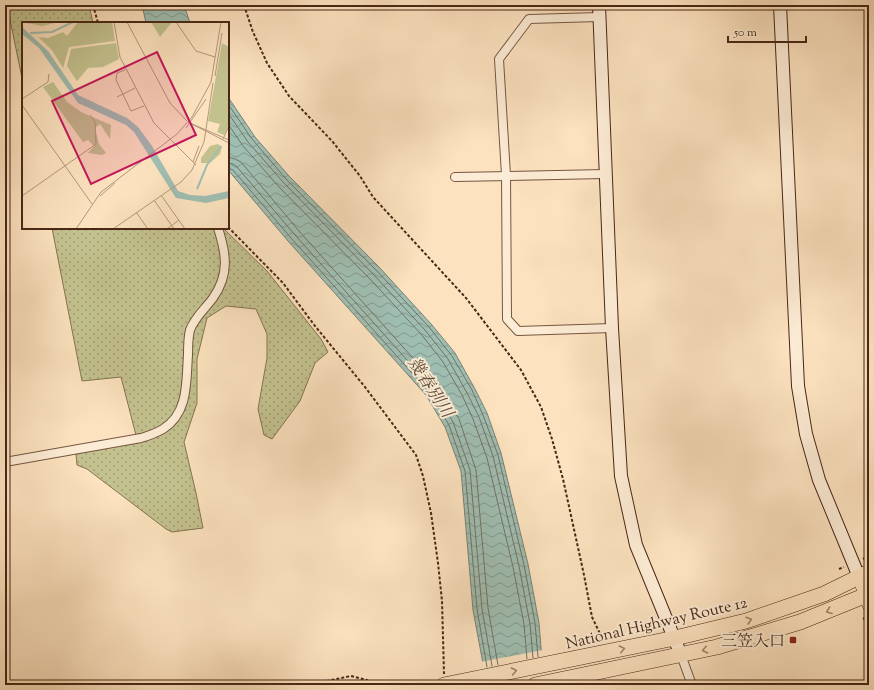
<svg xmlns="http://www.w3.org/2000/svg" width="874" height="690" viewBox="0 0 874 690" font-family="'Sorts Mill Goudy','Noto Serif JP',serif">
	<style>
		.grass { fill: url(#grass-dots); stroke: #867452 }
		.water { fill: url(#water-waves); stroke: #7c8273 }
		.pier { fill: #fce2bf }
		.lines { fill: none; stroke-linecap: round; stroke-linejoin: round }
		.shore { stroke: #747264; stroke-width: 1 }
		.street-casing { stroke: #755640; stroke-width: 10 }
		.secondary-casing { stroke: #482715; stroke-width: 14 }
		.primary-casing { stroke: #482715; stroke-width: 14 }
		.highway-casing { stroke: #482715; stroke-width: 16 }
		.path { stroke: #482715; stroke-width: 2; stroke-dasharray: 3 2; stroke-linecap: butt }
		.street { stroke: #fdecd5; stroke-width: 8 }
		.secondary { stroke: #fdecd5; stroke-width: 12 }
		.primary { stroke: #fce2bf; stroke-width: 13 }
		.highway { stroke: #fce2bf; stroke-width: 15 }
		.oneway { stroke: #a2846a }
		.poi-dot { fill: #8f2418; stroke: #fdecd5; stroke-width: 1.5 }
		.labels { text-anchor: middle; stroke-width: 4; stroke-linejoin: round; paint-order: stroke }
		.street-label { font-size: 16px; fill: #482715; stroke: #fdecd5 }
		.poi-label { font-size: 16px; fill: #482715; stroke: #fdecd5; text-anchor: end }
		.water-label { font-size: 17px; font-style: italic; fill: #5e4d3c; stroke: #fdecd5 }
		.inset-river { fill: none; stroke: #9fbeb2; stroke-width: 2 }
		.inset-road { fill: none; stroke: #b4977b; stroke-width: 1 }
		.view { fill: #c2185b; fill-opacity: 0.15; stroke: #c2185b; stroke-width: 2 }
		.inset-edge { fill: none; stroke: #482715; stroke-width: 2 }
	</style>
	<defs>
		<pattern id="grass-dots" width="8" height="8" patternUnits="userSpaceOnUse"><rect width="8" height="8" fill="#c3c28f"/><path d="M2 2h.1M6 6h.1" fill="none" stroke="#a09e74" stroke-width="1.8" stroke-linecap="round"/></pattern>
		<pattern id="water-waves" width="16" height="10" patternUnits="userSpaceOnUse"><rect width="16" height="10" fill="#9fbeb2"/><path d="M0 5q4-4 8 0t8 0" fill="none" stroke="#849a90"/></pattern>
	</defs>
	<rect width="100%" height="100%" fill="#fce2bf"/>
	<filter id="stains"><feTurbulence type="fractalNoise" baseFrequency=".005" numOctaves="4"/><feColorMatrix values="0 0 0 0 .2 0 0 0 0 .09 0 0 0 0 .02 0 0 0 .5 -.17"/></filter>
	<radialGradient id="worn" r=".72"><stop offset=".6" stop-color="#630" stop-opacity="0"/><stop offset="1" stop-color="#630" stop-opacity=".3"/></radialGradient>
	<g class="grass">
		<polygon points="7,5 89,5 93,23 23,23 23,83"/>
		<polygon points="52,228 223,228 267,271 321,339 328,352 315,363 300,401 272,439 264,435 258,409 267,358 267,334 256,309 226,306 207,318 197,359 197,403 184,442 196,493 203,528 172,532 166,529 87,469 77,465 76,454 111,446 138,443 121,377 82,381"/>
	</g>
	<g class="water">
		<polygon points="142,5 184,5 190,23 146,23"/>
		<polygon points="228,97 255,137 289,176 379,267 432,325 455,353 475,389 487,413 501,453 528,564 539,623 544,685 487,685 473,610 461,471 445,427 426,395 288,241 228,170"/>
	</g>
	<polygon class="pier" points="543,650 546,685 485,685 480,662"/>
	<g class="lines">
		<g class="shore">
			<polyline points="228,104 252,139 286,179 376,270 429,327 452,356 472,390 483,415 498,455 524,565 535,623 538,657"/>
			<polyline points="228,113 248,142 283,182 373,274 425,330 448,359 467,393 479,417 493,456 519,566 530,624 533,658"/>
			<polyline points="228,124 243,146 279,187 369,278 421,334 443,362 462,395 473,419 487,458 513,567 524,624 527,659"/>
			<polyline points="228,157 235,159 241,162 299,231 437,385 459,419 476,470 488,608 498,665"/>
			<polyline points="228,163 233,164 237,167 295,235 433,389 453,422 470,470 482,609 492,666"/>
			<polyline points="228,168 233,170 291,238 429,392 449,425 465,471 477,609 487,667"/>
		</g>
		<g class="street-casing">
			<g id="street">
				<polyline points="599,17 529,19 499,59 506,175 507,319 518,331 612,328"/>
				<polyline points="455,177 605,174"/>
				<path d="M5,462l136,-24c7,-2 15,-5 22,-9 26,-16 23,-48 25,-74 0,-8 0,-17 2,-25 5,-13 15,-21 23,-32 17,-24 13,-45 5,-70"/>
				<polyline points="681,655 692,685"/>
			</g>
		</g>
		<g class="secondary-casing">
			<g id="secondary">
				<polyline points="599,5 612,328 621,476 636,545 681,655"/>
				<polyline points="780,5 798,386 806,434 819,480 859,577"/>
			</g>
		</g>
		<g class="primary-casing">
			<polyline id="primary" points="859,577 869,605"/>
		</g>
		<g class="highway-casing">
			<g id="highway">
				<polyline points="444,685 675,638 746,621 824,594 869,572"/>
				<polyline points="535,685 717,647 800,622 869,594"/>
			</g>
		</g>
		<g class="path">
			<polyline points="93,5 98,23"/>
			<polyline points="244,5 253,32 267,63 289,96 332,141 360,176 373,197 466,298 521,370 541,407 552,439 563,479 584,575 592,617 603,640"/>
			<polyline points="228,227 283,283 315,326 365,387 416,455 423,476 431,513 438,563 442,601 444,674"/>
			<polyline points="863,559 869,556"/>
			<polyline points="839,569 844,567"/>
			<polyline points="863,619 869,616"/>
			<polyline points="307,685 351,676 367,680 368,685"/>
		</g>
		<use href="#street" class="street"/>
		<use href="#secondary" class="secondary"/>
		<use href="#primary" class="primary"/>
		<use href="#highway" class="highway"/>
	</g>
	<defs><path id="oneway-chevron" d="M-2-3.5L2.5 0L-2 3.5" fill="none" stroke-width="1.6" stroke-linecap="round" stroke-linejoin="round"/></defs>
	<g class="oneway">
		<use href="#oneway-chevron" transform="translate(829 611) rotate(159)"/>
		<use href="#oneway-chevron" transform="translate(749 620) rotate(-17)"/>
		<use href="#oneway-chevron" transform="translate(622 649) rotate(-12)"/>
		<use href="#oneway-chevron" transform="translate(705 650) rotate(168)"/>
		<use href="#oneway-chevron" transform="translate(514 671) rotate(-11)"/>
	</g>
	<rect class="poi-dot" x="789" y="636" width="8" height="8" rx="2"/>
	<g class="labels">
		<g class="street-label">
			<text transform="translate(656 622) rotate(-13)" y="6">National Highway Route 12</text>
		</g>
		<g class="poi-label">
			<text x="785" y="646">三笠入口</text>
		</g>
		<g class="water-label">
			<text transform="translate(431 387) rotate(57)" y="6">幾春別川</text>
		</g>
	</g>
	<g transform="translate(22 22)">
		<rect width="207" height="207" fill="#fce2bf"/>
		<path d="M0,0h37l-17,4zM56,0h34l3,19 -46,6 -6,21 -11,-18 -14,-13 10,1 15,-6 4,4zM200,21l7,4v78l-5,10 -7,-3 3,-8 -12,-3zM31,60l14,20 14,10 30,13 -1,14 -10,-15 -5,4 4,16 7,9 -4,2 -14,-2 6,-7 -6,-6 -5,2 -40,-55z" fill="#c3c28f"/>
		<path d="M196,122l4,3 -2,7 -10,9h-9v-5l9,-12z" fill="#c3c28f"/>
		<path d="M94,21l3,16 -16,8 -15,1 -11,13 -10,-15 4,-17z" fill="#c3c28f"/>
		<path d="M129,0h21l-12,15z" fill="#c3c28f"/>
		<path d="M0,5l26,24 30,44 49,23 11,9 14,19 26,45 12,4 15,1 24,-5v7l-23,5 -30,-5 -42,-66 -8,-7 -48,-22 -39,-55 -17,-14z" fill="#9fbeb2"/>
		<path class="inset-river" d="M8,11l22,-1 21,-10M175,167l10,-24 14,-19"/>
		<path class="inset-road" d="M92,0l6,35 34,66 42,42M105,0l43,81 17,18M154,0l20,29 19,6M103,48l-8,3 -1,7 15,31 13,-5M193,54l7,-43M95,75l18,-9M0,77l26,-17 1,-8M0,83l70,99M166,100l41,21M168,101l39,17M164,106l20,-29M201,117l6,-13M171,140l6,-16M139,173l24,34M0,174l74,-52 -1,-22 -5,-7M78,174l15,-13M132,178l20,29M114,190l12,17M54,207l25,-37 76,-58 15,-17 19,-35 10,-60M91,207l68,-47 11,-12 12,-28 9,-59M145,207l12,-9"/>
		<path class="view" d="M135,30l39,83 -105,49 -39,-83z"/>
		<rect width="207" height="207" class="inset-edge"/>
	</g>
	<rect width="874" height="690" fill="none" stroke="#fce2bf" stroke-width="20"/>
	<rect x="6" y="6" width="862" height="678" fill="none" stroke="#482715" stroke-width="2"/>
	<rect x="10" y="10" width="854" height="670" fill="none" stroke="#482715"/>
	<path d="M728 36v6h78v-6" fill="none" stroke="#482715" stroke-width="2"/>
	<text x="734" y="36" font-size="12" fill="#482715" stroke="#fdecd5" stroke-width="3" paint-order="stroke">50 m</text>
	<rect width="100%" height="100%" filter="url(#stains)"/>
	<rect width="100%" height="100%" fill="url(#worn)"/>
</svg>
